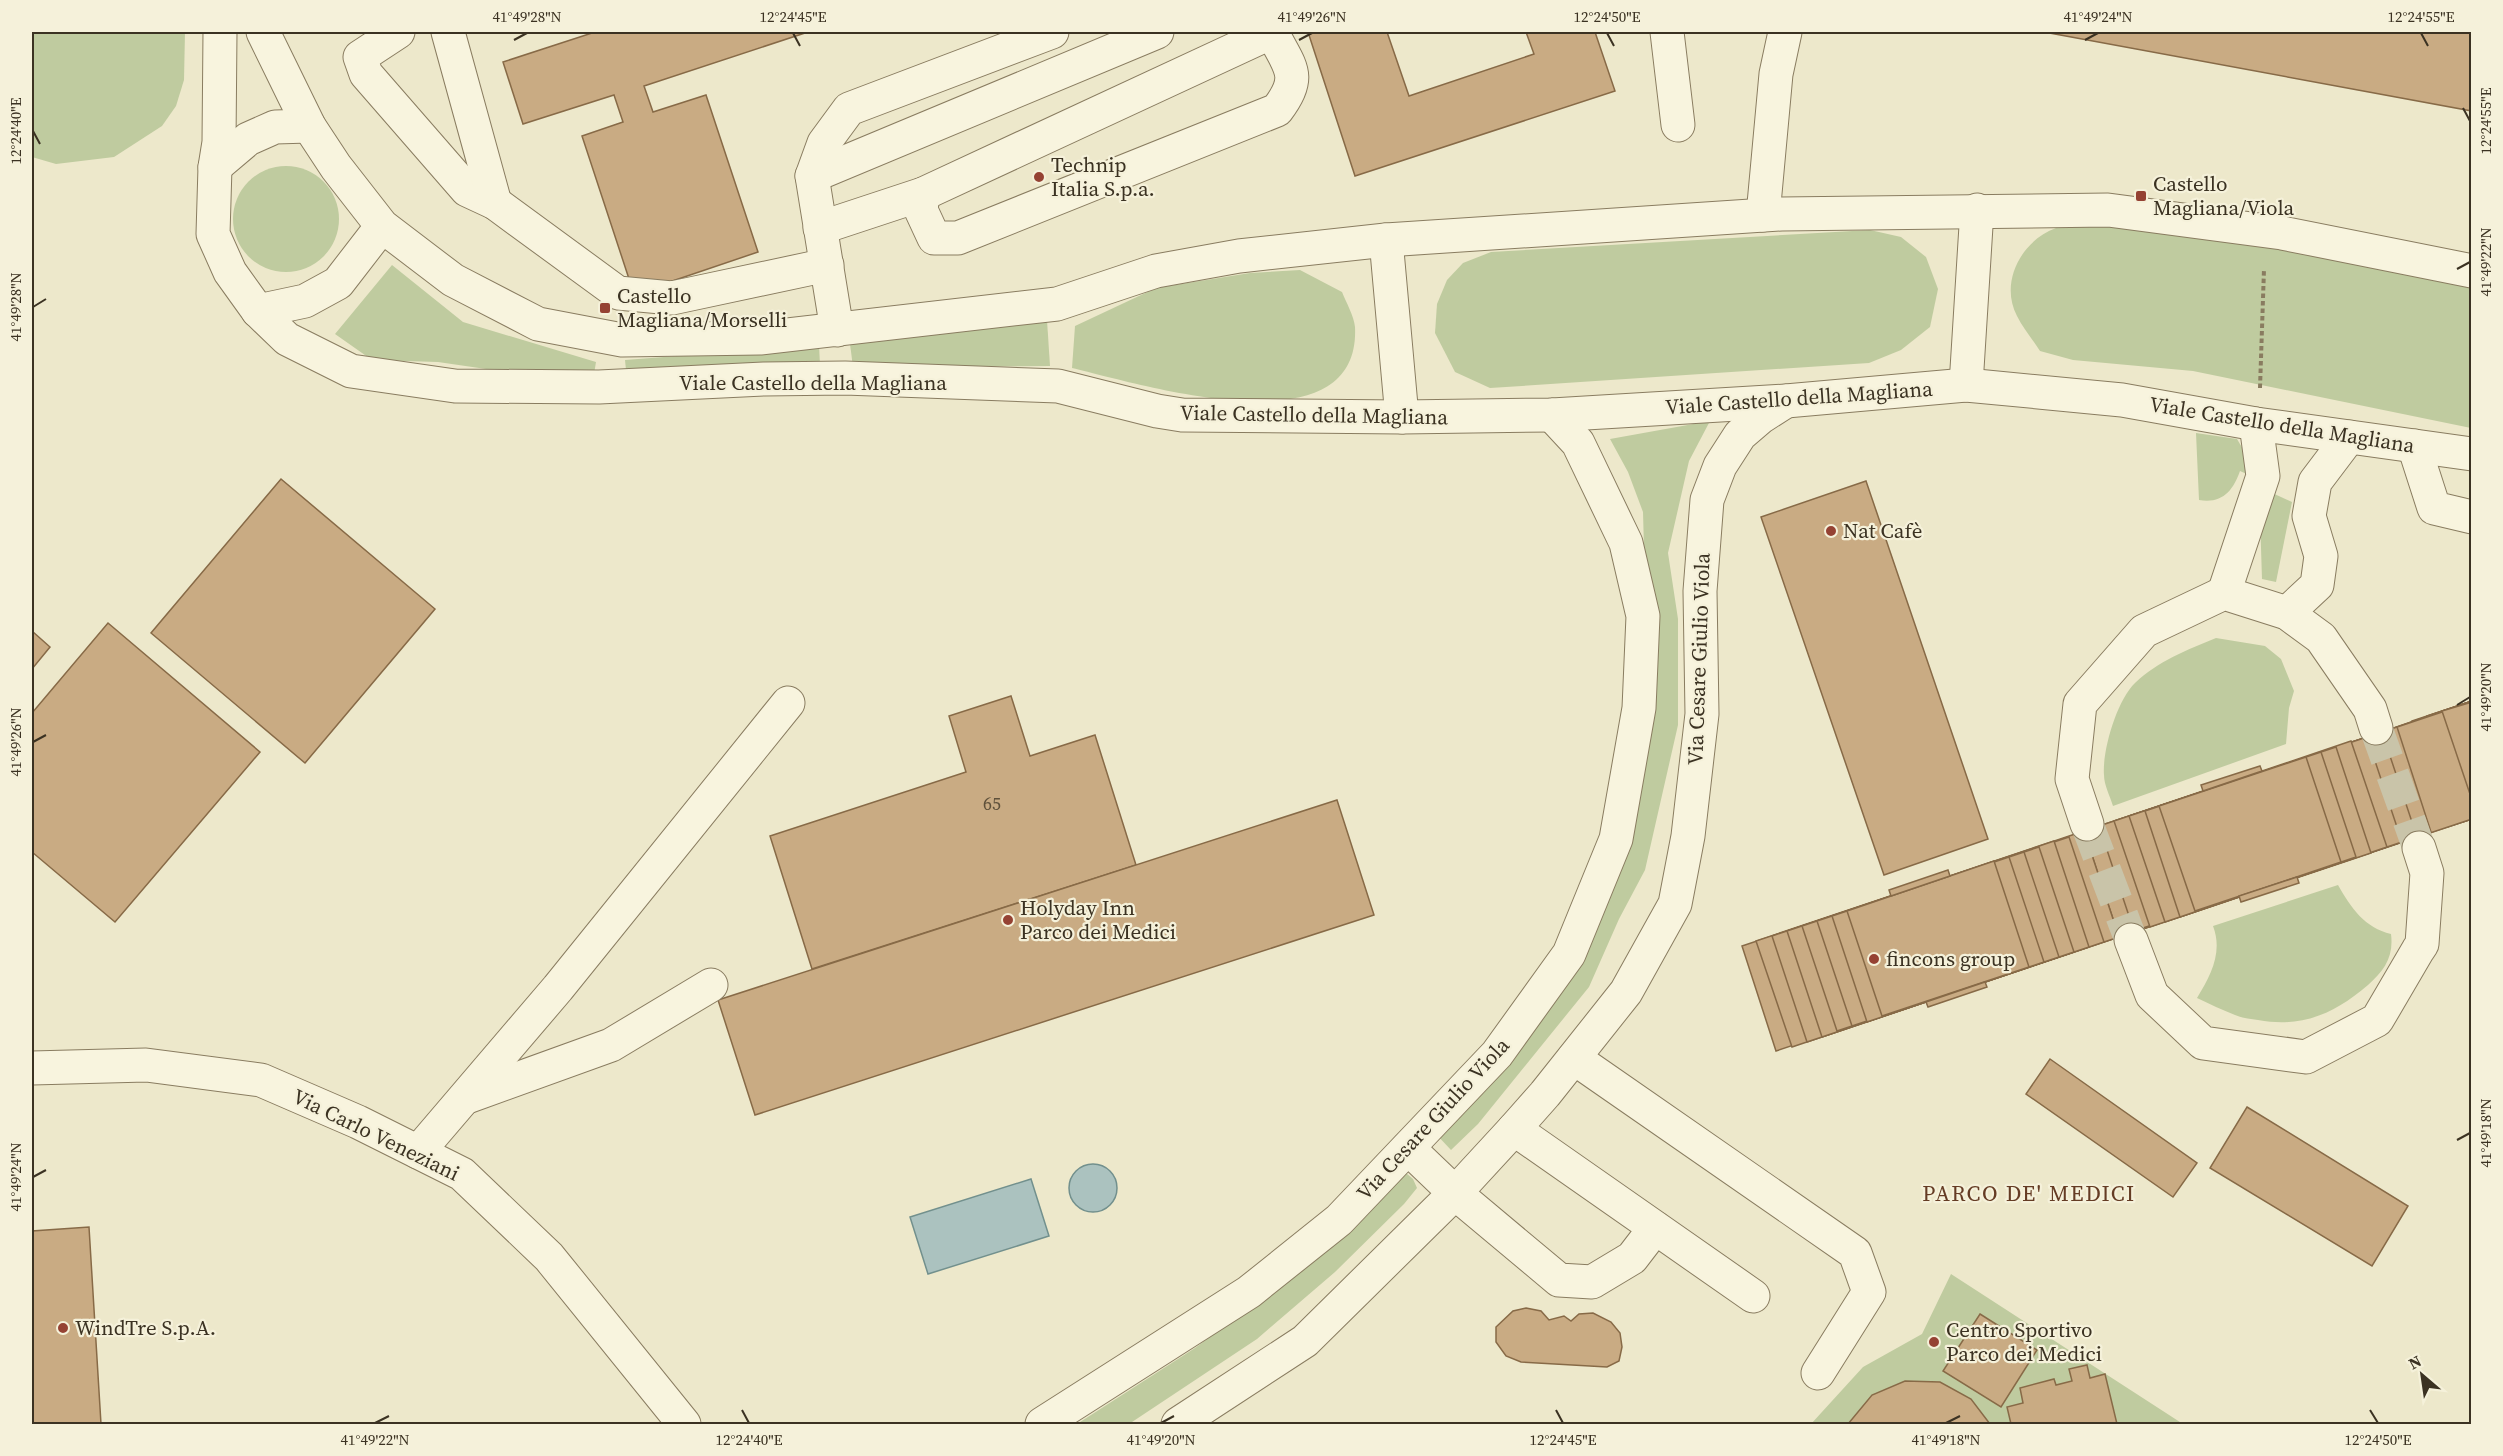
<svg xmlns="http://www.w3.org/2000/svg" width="2503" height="1456" viewBox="0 0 2503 1456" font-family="'Source Serif 4',serif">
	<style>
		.green { fill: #bfcb9f; fill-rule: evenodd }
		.water { fill: #abc2bf; stroke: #72908d; stroke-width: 1.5 }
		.building { fill: #c9ab83; stroke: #876a47; stroke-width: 1.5 }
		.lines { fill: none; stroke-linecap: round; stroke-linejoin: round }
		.minor-tunnel { stroke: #c9c4a9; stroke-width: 33; stroke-dasharray: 33 16; stroke-linecap: butt }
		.minor-casing { stroke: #897c60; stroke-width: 35 }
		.path { stroke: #897c60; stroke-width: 4; stroke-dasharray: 4.5 3; stroke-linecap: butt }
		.minor { stroke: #f8f4de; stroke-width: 33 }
		.ticks { fill: none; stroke: #3b3222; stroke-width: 2 }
		.poi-dot { fill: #954233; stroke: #f5f1da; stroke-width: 2 }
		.labels { text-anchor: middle; stroke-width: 4.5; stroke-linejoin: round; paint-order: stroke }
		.number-label { font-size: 18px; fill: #5e503a }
		.poi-label { font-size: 21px; fill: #3b3222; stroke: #f5f1da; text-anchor: start }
		.street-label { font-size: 21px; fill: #3b3222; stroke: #f5f1da }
		.neighbourhood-label { font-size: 22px; letter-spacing: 1.5px; fill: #653c24; stroke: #f5f1da }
		.neatline { fill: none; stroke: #3b3222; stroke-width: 2 }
		.ticks-label { font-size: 15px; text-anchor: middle; fill: #3b3222 }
	</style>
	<rect width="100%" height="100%" fill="#ede8cb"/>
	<g class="green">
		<polygon points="32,32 185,32 184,80 176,106 162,126 114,157 56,164 32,157"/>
		<circle cx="286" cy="219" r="53"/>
		<path d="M2080,224l135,13 256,50v141l-278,-57 -120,-11 -33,-9c-7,-11 -17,-23 -23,-35 -18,-34 5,-76 39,-88 7,-2 16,-2 24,-4z"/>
		<polygon points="1870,230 1901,237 1926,257 1938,289 1930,327 1901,350 1869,363 1490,388 1455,372 1435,333 1437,304 1447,280 1463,263 1491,252"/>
		<polygon points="392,265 463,322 596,362 594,374 541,377 438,362 372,360 335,334"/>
		<path d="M1300,270l42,22c4,10 12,24 13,35 6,127 -218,56 -283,41l3,-42 81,-38 94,-15z"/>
		<polygon points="1047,320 1050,366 853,367 850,344"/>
		<polygon points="819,345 820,365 627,380 625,360"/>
		<polygon points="1710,421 1689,461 1668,553 1678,619 1678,725 1645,870 1619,919 1589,987 1478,1124 1451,1150 1436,1134 1533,1018 1649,730 1643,512 1628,472 1610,439"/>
		<path d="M2196,433l41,6 10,17 2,19 -9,-4c-7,20 -18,33 -41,29z"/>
		<polygon points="2268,491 2292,502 2276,582 2262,579 2260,516"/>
		<path d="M2216,638l49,8 16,13 13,32 -5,17 -3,36 -173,62c-3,-10 -9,-21 -9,-31 -2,-24 13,-75 31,-92 23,-22 52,-33 81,-45z"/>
		<path d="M2338,885c13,23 27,43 53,49 3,23 -7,37 -23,51 -34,29 -66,43 -110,35 -8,-1 -16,-2 -23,-5 -13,-5 -25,-11 -38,-17 14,-23 26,-46 16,-72z"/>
		<polygon points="1406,1173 1413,1179 1417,1188 1404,1204 1335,1272 1257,1339 1129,1424 1077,1424 1195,1348 1290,1278"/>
		<path d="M1951,1274l232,150h-193l-19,-25 -31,-17 -35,-1 -33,14 -24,29h-37l52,-57 59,-33zM1980,1314l57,37 -36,56 -57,-36z"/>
	</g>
	<g class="water">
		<circle cx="1093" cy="1188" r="24"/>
		<polygon points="1031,1179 1049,1236 928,1274 910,1217"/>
	</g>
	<g class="building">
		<polygon points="595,32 808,32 644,86 653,112 706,95 758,252 634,294 582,136 623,122 614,95 523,124 503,62"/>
		<polygon points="1308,32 1387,32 1409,96 1534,54 1526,32 1595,32 1615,91 1355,176"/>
		<polygon points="2044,32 2472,32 2472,111"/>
		<polygon points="281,479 435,609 305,763 151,633"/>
		<polygon points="1866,481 1988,839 1884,875 1761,517"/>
		<polygon points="108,623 260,752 115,922 32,852 32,713"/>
		<polygon points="32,631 50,647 32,669"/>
		<polygon points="1011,696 1030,756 1095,735 1136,865 812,969 770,836 966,772 949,716"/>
		<polygon points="2472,701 2472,750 2457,706"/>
		<polygon points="2472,701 2472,819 2462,822 2427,716"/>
		<polygon points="2472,701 2472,819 2447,827 2412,721"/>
		<polygon points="2472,701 2472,818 2431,832 2397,727"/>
		<polygon points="2472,701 2472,819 2417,837 2382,732"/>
		<polygon points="2472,702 2472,819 1776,1051 1742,946"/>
		<polygon points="2472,702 2472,800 2442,711"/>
		<polygon points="2397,727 2431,832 2104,942 2069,837"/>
		<polygon points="2382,732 2417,837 2119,937 2084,831"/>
		<polygon points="2367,737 2402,842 2134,931 2099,826"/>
		<polygon points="2351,741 2387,847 2150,927 2114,821"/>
		<polygon points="2336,747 2371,853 2165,922 2129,816"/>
		<polygon points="2321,752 2356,857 2180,917 2145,811"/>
		<polygon points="2306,757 2341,862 2195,911 2159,806"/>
		<polygon points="2260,766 2262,771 2203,791 2201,785"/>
		<polygon points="1337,800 1374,915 755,1115 718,1000"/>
		<polygon points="2084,831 2119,937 1792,1047 1756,941"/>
		<polygon points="2069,837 2104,942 1807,1042 1772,936"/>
		<polygon points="2054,841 2089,947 1822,1037 1787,931"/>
		<polygon points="2039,847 2074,952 1837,1031 1802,926"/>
		<polygon points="2024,852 2059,957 1852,1026 1817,921"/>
		<polygon points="2009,857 2044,962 1867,1022 1832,916"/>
		<polygon points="1994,861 2029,967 1882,1016 1847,911"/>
		<polygon points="1948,870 1950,876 1891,896 1889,890"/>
		<polygon points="2297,877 2299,883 2241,902 2239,896"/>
		<polygon points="1985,982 1987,987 1928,1007 1926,1002"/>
		<polygon points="2050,1059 2197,1163 2173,1197 2026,1094"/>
		<polygon points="2247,1107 2408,1206 2372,1266 2210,1168"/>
		<polygon points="89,1227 101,1424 32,1424 32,1231"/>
		<polygon points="1526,1308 1541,1311 1549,1320 1564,1316 1571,1321 1579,1314 1593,1313 1611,1322 1620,1333 1622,1347 1619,1361 1607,1367 1521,1362 1506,1356 1496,1342 1496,1327 1513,1311"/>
		<polygon points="1980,1314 2037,1350 2001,1407 1943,1371"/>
		<polygon points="2087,1365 2090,1378 2105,1374 2117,1424 2011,1424 2007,1407 2023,1403 2020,1388 2054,1379 2056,1385 2072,1381 2069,1369"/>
		<polygon points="1905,1381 1940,1382 1971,1399 1990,1424 1848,1424 1872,1395"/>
	</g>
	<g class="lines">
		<g class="minor-tunnel">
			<polyline points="2376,728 2419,848"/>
			<polyline points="2087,824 2131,940"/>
		</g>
		<g class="minor-casing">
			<g id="minor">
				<polyline points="220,32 219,142 215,167 213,234 230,272 258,311 287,339 351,371 455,386 599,387 764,379 845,378 1058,386 1157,411 1182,415 1402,417 1552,415 1786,401 1966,385 2122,400 2256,424 2472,454"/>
				<polyline points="263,32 309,126 336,167 382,226 453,280 538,324 622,340 760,338 1057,304 1156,271 1239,256 1386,240 1781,214 2108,210 2282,233 2472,271"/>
				<polyline points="398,32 360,57 366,74 467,190 495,203 618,293 672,298 827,265"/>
				<polyline points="448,32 495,203"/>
				<polyline points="1667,32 1678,125"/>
				<polyline points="215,167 248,139 275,127 309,126"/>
				<polyline points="812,176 1157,32"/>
				<path d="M923,194l-2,16 13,28h24l319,-128c27,-35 12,-43 -5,-78"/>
				<polyline points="1763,215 1776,74 1785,32"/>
				<polyline points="820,228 923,194 1272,32"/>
				<polyline points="1386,240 1402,417"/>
				<polyline points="258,311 305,301 338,283 382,226"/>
				<polyline points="837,330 812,176 824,143 849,109 1052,32"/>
				<polyline points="1966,385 1977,210"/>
				<polyline points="2414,446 2434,508 2472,517"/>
				<polyline points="2224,593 2263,476 2256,424"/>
				<polyline points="2287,613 2317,585 2321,556 2309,516 2315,482 2349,437"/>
				<polyline points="2087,824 2072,779 2080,704 2144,631 2224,593 2287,613 2321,638 2370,709 2376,728"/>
				<polyline points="2131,940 2152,995 2203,1043 2306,1057 2377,1020 2418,950 2422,944 2427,873 2419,848"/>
				<polyline points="1574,1058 1855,1253 1869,1292 1818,1373"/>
				<polyline points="32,1068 146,1065 261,1080 358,1122 462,1174 549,1257 684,1424"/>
				<polyline points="467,1097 611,1045 711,985"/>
				<polyline points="1514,1129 1753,1296"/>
				<polyline points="1408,1148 1455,1193 1559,1280 1592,1282 1632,1258 1655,1228"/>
				<polyline points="418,1152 558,988 788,703"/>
				<polyline points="1042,1424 1249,1292 1339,1220 1497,1054 1569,954 1616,839 1639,708 1643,616 1626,543 1578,443 1552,415"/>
				<polyline points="1178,1424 1305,1341 1455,1193 1514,1129 1545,1094 1626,992 1675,904 1688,836 1702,714 1700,591 1707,500 1720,466 1740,435 1761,417 1786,401"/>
			</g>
		</g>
		<polyline class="path" points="2260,388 2264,269"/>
		<use href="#minor" class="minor"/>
	</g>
	<path class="ticks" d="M793,33l7,13M1607,33l7,13M2421,33l7,13M514,40l13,-7M1299,40l13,-7M2085,40l13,-7M2463,108l7,13M33,131l7,13M2457,269l13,-7M33,307l13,-8M2457,705l13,-8M33,742l13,-7M2457,1140l13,-7M33,1177l13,-7M742,1410l7,13M1556,1410l7,13M2370,1410l8,13M375,1423l14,-7M1161,1423l13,-7M1946,1423l14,-7"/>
	<g class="poi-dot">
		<circle cx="1039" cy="177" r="6"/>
		<rect x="2135" y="190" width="12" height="12" rx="3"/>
		<rect x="599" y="302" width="12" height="12" rx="3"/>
		<circle cx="1831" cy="531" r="6"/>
		<circle cx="1008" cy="920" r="6"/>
		<circle cx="1874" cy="959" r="6"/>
		<circle cx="63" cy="1328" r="6"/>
		<circle cx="1934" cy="1342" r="6"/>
	</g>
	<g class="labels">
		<g class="number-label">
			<text x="992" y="810">65</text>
		</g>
		<g class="poi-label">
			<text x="1051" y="172">Technip<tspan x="1051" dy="24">Italia S.p.a.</tspan></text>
			<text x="2153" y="191">Castello<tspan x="2153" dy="24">Magliana/Viola</tspan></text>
			<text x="617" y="303">Castello<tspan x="617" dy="24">Magliana/Morselli</tspan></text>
			<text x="1843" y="538">Nat Cafè</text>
			<text x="1020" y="915">Holyday Inn<tspan x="1020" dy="24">Parco dei Medici</tspan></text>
			<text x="1886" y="966">fincons group</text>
			<text x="75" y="1335">WindTre S.p.A.</text>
			<text x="1946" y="1337">Centro Sportivo<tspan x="1946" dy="24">Parco dei Medici</tspan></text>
		</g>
		<g class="street-label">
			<text x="813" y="390">Viale Castello della Magliana</text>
			<text transform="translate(1799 398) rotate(-4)" y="7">Viale Castello della Magliana</text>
			<text transform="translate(1314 415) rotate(1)" y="7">Viale Castello della Magliana</text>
			<text transform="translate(2282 425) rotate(9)" y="7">Viale Castello della Magliana</text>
			<text transform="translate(1699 659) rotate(-88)" y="7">Via Cesare Giulio Viola</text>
			<text transform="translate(1433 1119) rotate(-47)" y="7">Via Cesare Giulio Viola</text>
			<text transform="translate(376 1135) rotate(26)" y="7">Via Carlo Veneziani</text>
		</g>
		<g class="neighbourhood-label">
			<text x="2029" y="1201">PARCO DE' MEDICI</text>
		</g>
	</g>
	<rect width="2503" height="1456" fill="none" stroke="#f5f1da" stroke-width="66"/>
	<g transform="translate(2422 1375) rotate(331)" stroke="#f5f1da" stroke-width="4.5" paint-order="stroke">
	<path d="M0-4.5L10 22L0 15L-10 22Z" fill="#3b3222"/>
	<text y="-9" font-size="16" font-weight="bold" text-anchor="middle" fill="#3b3222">N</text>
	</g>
	<rect x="33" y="33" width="2437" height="1390" class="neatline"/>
	<g class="ticks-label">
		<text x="527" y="22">41°49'28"N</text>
		<text x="793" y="22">12°24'45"E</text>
		<text x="1312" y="22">41°49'26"N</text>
		<text x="1607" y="22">12°24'50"E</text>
		<text x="2098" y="22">41°49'24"N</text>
		<text x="2421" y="22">12°24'55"E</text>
		<text transform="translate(2486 121) rotate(-90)" y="5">12°24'55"E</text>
		<text transform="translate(16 131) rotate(-90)" y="5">12°24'40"E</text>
		<text transform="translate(2486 262) rotate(-90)" y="5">41°49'22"N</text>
		<text transform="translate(16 307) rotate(-90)" y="5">41°49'28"N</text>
		<text transform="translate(2486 697) rotate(-90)" y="5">41°49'20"N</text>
		<text transform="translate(16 742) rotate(-90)" y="5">41°49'26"N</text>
		<text transform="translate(2486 1133) rotate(-90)" y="5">41°49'18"N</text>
		<text transform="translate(16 1177) rotate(-90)" y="5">41°49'24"N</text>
		<text x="375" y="1445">41°49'22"N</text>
		<text x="749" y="1445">12°24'40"E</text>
		<text x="1161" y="1445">41°49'20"N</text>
		<text x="1563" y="1445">12°24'45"E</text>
		<text x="1946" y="1445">41°49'18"N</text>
		<text x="2378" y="1445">12°24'50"E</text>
	</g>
</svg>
